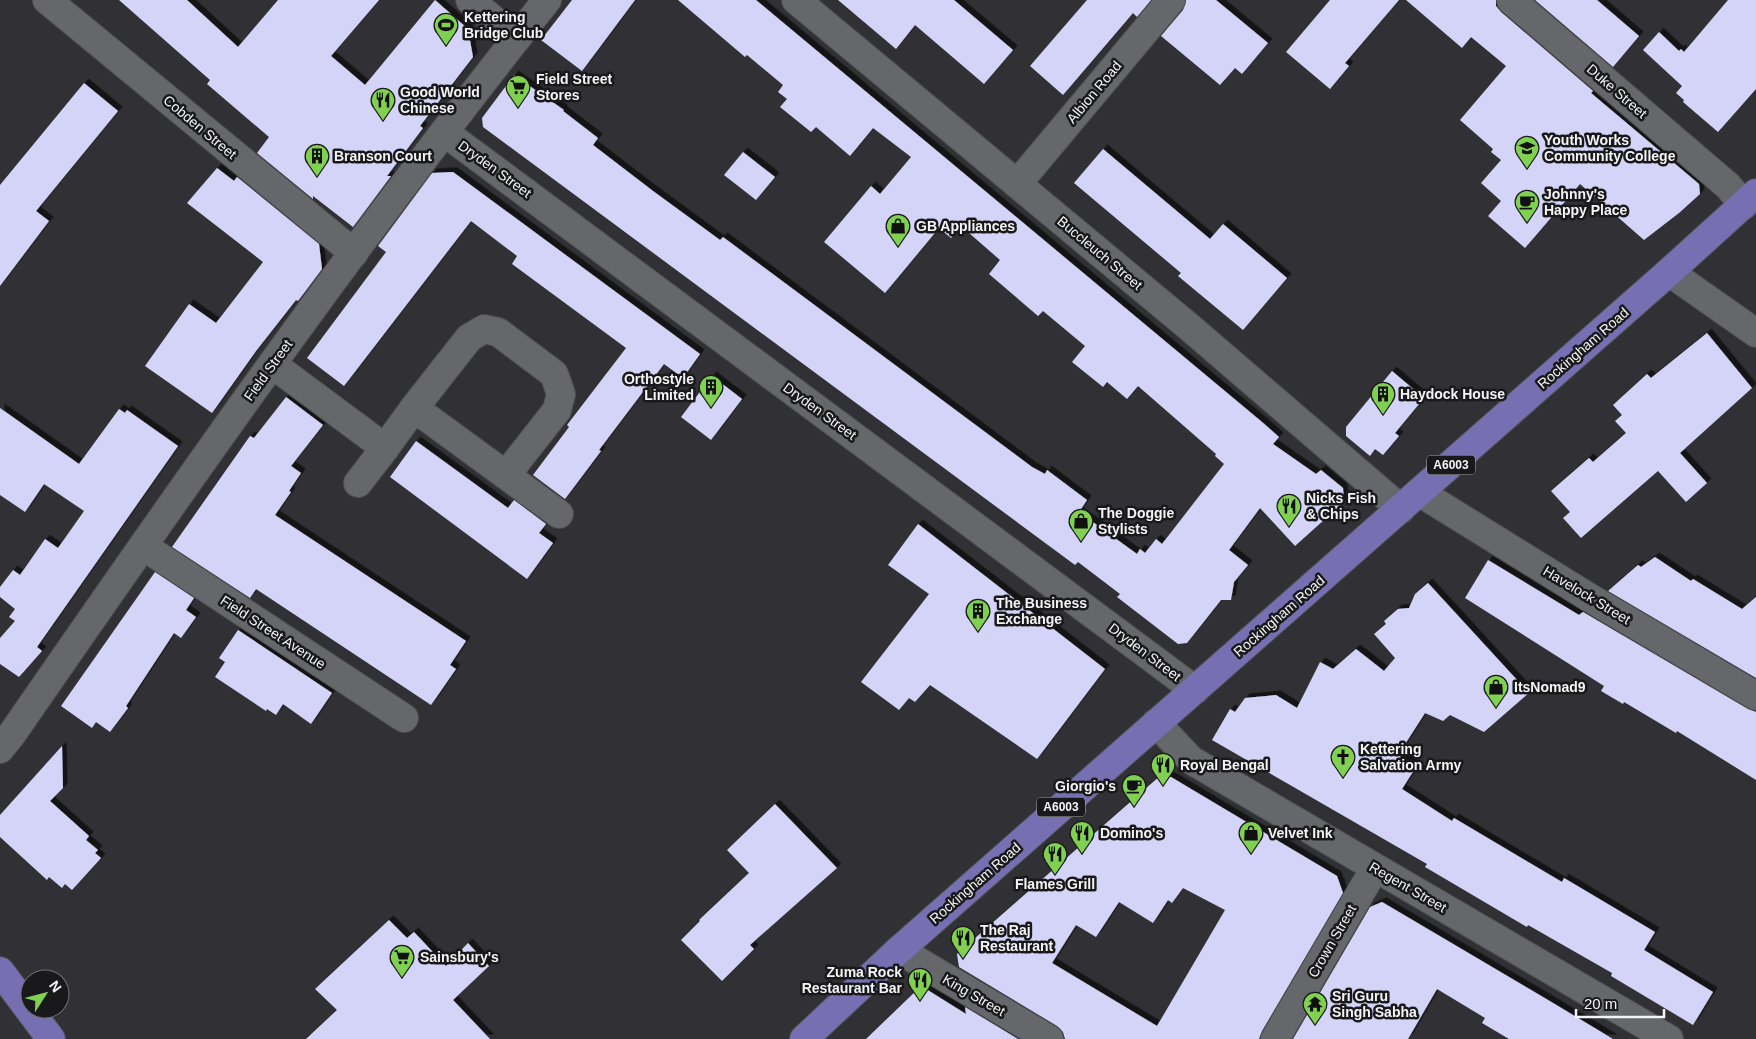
<svg xmlns="http://www.w3.org/2000/svg" width="1756" height="1039" viewBox="0 0 1756 1039" font-family="Helvetica,sans-serif">
	<style>
		.building { fill: #d4d4f8; fill-rule: evenodd; filter: url(#shadow) }
		.lines { fill: none; stroke-linecap: round; stroke-linejoin: round }
		.minor-casing { stroke: #4e4e50; stroke-width: 30 }
		.major-casing { stroke: #4e4e50; stroke-width: 30 }
		.minor { stroke: #66676a; stroke-width: 28 }
		.major { stroke: #766fb1; stroke-width: 28 }
		.labels { text-anchor: middle; stroke-width: 5; stroke-linejoin: round; paint-order: stroke }
		.shield { fill: #19191b; stroke: #b2b2b4; stroke-width: 1 }
		.shield-label { font-size: 12px; font-weight: bold; fill: #f4f4f6 }
		.poi-label { font-size: 14px; font-weight: bold; fill: #f4f4f6; stroke: #19191b; text-anchor: start }
		.street-label { font-size: 14px; fill: #f4f4f6; stroke: #19191b }
	</style>
	<defs>
		<filter id="shadow"><feDropShadow dx="4.5" dy="-4.5" stdDeviation="0" flood-color="#0009"/></filter>
	</defs>
	<rect width="100%" height="100%" fill="#313135"/>
	<g class="building">
		<polygon points="119,0 187,0 238,47 278,0 379,0 331,56 365,85 435,0 468,29 473,57 420,126 423,128 387,176 391,176 353,227 313,196 313,199 257,153 269,137 207,84 210,80"/>
		<polygon points="572,0 635,0 582,71 541,40"/>
		<polygon points="678,0 756,0 1262,422 1279,437 1273,444 1316,474 1321,470 1343,488 1344,502 1295,546 1260,508 1229,550 1248,565 1234,582 1231,600 1221,600 1187,643 1178,644 1117,597 1120,594 1078,562 1075,565 483,127 482,118 514,75 564,110 563,111 598,138 593,145 653,191 720,240 723,237 1032,467 1045,474 1047,470 1087,500 1079,512 1137,554 1140,549 1145,553 1156,539 1162,544 1224,464 1215,456 1216,454 1138,386 1127,399 1107,382 1103,387 1072,362 1085,346 1043,311 1038,316 989,274 1000,260 961,226 951,238 939,228 885,293 824,242 871,186 880,194 911,157 873,128 850,156 816,127 811,132 780,107 787,99 778,92 783,85 747,55 745,57"/>
		<polygon points="838,0 954,0 1013,50 984,84 915,25 896,49"/>
		<polygon points="1087,0 1151,0 1137,17 1133,13 1063,95 1030,66"/>
		<polygon points="1186,0 1216,0 1268,43 1242,74 1235,68 1220,85 1161,36 1183,10"/>
		<polygon points="1330,0 1399,0 1345,63 1349,66 1330,89 1286,52"/>
		<polygon points="1406,0 1496,0 1496,6 1501,12 1593,91 1591,93 1699,184 1700,194 1679,213 1644,240 1580,184 1525,248 1488,216 1501,201 1481,183 1501,160 1491,152 1493,149 1460,120 1506,66 1471,37 1462,48"/>
		<polygon points="1535,0 1597,0 1639,36 1613,67"/>
		<polygon points="1728,0 1756,0 1756,89 1718,132 1683,102 1684,100 1676,93 1682,86 1643,50 1659,32 1679,51 1681,49 1684,52"/>
		<polygon points="84,83 118,111 36,211 49,221 0,286 0,185"/>
		<polygon points="1103,149 1210,239 1223,224 1287,278 1243,330 1178,276 1181,273 1074,183"/>
		<polygon points="743,152 775,177 756,200 724,175"/>
		<polygon points="217,168 234,181 237,177 319,244 322,269 298,301 296,300 256,351 212,413 145,366 189,304 216,323 263,262 187,203"/>
		<polygon points="453,172 700,354 683,378 664,364 599,450 601,451 565,499 533,475 569,427 567,425 626,348 512,264 517,256 471,221 344,386 307,358 386,252 378,246 432,173"/>
		<polygon points="1707,333 1752,388 1680,453 1707,483 1686,502 1658,471 1581,538 1563,518 1570,512 1551,491 1589,458 1593,462 1626,433 1615,421 1622,415 1613,405 1647,374 1651,378"/>
		<polygon points="1392,371 1424,398 1395,433 1399,436 1383,455 1375,449 1370,456 1346,436 1346,427"/>
		<polygon points="712,376 742,399 711,440 681,417"/>
		<polygon points="286,397 323,425 291,466 301,473 289,491 291,492 275,515 466,641 450,665 456,669 431,705 256,589 250,598 172,547 250,436 254,438"/>
		<polygon points="0,408 79,464 119,409 125,413 127,410 178,446 37,647 42,651 19,677 0,664 0,638 15,621 9,617 15,609 0,597 0,587 13,570 20,575 45,539 58,548 84,511 44,484 25,512 0,495"/>
		<polygon points="416,441 508,508 514,500 546,524 539,533 553,543 527,579 390,477"/>
		<polygon points="918,524 1105,669 1037,759 930,685 915,702 909,698 899,710 861,682 929,594 888,565"/>
		<polygon points="1655,557 1691,581 1693,579 1742,609 1756,597 1756,678 1608,591 1638,565 1641,567"/>
		<polygon points="1488,560 1579,615 1583,612 1748,709 1756,712 1756,780 1677,731 1676,733 1624,702 1623,704 1601,691 1604,686 1465,598"/>
		<polygon points="155,572 194,598 186,610 196,617 181,638 174,633 126,706 128,708 110,732 96,722 92,728 61,706"/>
		<polygon points="1428,583 1529,693 1484,732 1450,715 1443,721 1425,713 1398,755 1416,767 1402,789 1452,821 1454,818 1562,882 1564,878 1655,932 1644,950 1713,992 1693,1025 1611,976 1612,973 1528,925 1527,927 1425,867 1427,864 1212,740 1230,709 1235,712 1245,698 1276,695 1297,708 1320,662 1333,669 1356,649 1384,671 1395,658 1374,634 1386,624 1384,621 1398,609 1409,608 1415,594"/>
		<polygon points="238,630 332,693 311,724 283,704 276,715 267,709 266,711 215,677 225,662 219,658"/>
		<polygon points="62,746 63,788 50,801 89,836 86,840 98,850 95,853 101,858 72,890 65,884 62,888 49,877 47,880 0,837 0,815"/>
		<path d="M1160,776l11,1 166,99 6,17 -81,138 -3,8h-194l-2,-7 -6,-6 -98,-59 -2,-13zM1183,888l42,22 -68,116 -105,-63 24,-38 20,12 23,-35 34,21 15,-23 4,3z"/>
		<polygon points="775,804 837,868 750,945 754,949 722,981 681,940 700,921 699,920 749,873 727,850"/>
		<polygon points="1382,902 1548,1000 1613,1039 1509,1039 1482,1023 1485,1018 1437,989 1408,1039 1293,1039 1370,907"/>
		<polygon points="389,920 407,938 414,932 446,966 468,943 489,966 453,1000 490,1039 306,1039 337,1010 315,989"/>
		<polygon points="926,989 966,1014 965,1007 1018,1039 866,1039 917,990"/>
	</g>
	<g class="lines">
		<g class="minor-casing">
			<g id="minor">
				<polyline points="47,0 354,253"/>
				<polyline points="470,0 516,39"/>
				<polyline points="796,0 1188,326 1401,509"/>
				<polyline points="1511,0 1728,186 1744,205"/>
				<polyline points="444,132 1195,690"/>
				<polyline points="1017,184 1171,0"/>
				<polyline points="1669,272 1756,333"/>
				<polyline points="272,364 385,448 414,408 559,514"/>
				<polyline points="414,408 469,338 484,329 498,332 554,374 561,394 557,410 506,475"/>
				<polyline points="358,483 385,448"/>
				<polyline points="1419,492 1590,598 1756,696"/>
				<polyline points="143,546 404,718"/>
				<polyline points="1156,723 1191,760 1669,1039"/>
				<path d="M0,749l12,-15c172,-249 346,-497 535,-734"/>
				<polyline points="899,950 1049,1039"/>
				<polyline points="1275,1039 1375,868"/>
			</g>
		</g>
		<g class="major-casing">
			<g id="major">
				<polyline points="0,971 51,1039"/>
				<polyline points="804,1039 899,950 1669,272 1756,193"/>
			</g>
		</g>
		<use href="#minor" class="minor"/>
		<use href="#major" class="major"/>
	</g>
	<defs>
		<g id="stadium-pin" transform="scale(1.25)"><path d="M0 17L-7.5 6A9.5 9.5 0 1 1 7.5 6Z" fill="#80d051" stroke="#19191b"/><path d="M0-5a6.5 5 0 1 0 0 10a6.5 5 0 1 0 0-10ZM-3.5-1.8h7v3.6h-7Z" fill="#111"/></g>
		<g id="supermarket-pin" transform="scale(1.25)"><path d="M0 17L-7.5 6A9.5 9.5 0 1 1 7.5 6Z" fill="#80d051" stroke="#19191b"/><path d="M-6-5.5h2.5l.6 2H6L4.5 2H-2.5L-4.4-4H-6ZM-1.5 3.2a1.3 1.3 0 1 0 .1 0ZM3 3.2a1.3 1.3 0 1 0 .1 0Z" fill="#111"/></g>
		<g id="restaurant-pin" transform="scale(1.25)"><path d="M0 17L-7.5 6A9.5 9.5 0 1 1 7.5 6Z" fill="#80d051" stroke="#19191b"/><path d="M-5-6h1v4h1v-4h1v4h1v-4h1v5L-1.5 .5V6h-2V.5L-5-1ZM5-6V6H3V1.5H1.5Q1.5-4 5-6Z" fill="#111"/></g>
		<g id="school-pin" transform="scale(1.25)"><path d="M0 17L-7.5 6A9.5 9.5 0 1 1 7.5 6Z" fill="#80d051" stroke="#19191b"/><path d="M0-5L7-2L0 1L-7-2ZM-4 1L0 2.5L4 1V4Q0 6-4 4Z" fill="#111"/></g>
		<g id="building-pin" transform="scale(1.25)"><path d="M0 17L-7.5 6A9.5 9.5 0 1 1 7.5 6Z" fill="#80d051" stroke="#19191b"/><path d="M-4-6H4V6H1V3H-1V6H-4ZM-2.5-4.3h1.7v1.8h-1.7ZM.8-4.3h1.7v1.8H.8ZM-2.5-1h1.7V.8h-1.7ZM.8-1h1.7V.8H.8Z" fill="#111"/></g>
		<g id="cafe-pin" transform="scale(1.25)"><path d="M0 17L-7.5 6A9.5 9.5 0 1 1 7.5 6Z" fill="#80d051" stroke="#19191b"/><path d="M-5.5-4.5H6V0H3Q3 3.5 0 3.5H-2.5Q-5.5 3.5-5.5 0ZM3-3.2v2h1.7v-2ZM-6 4.5H4V6H-6Z" fill="#111"/></g>
		<g id="shop-pin" transform="scale(1.25)"><path d="M0 17L-7.5 6A9.5 9.5 0 1 1 7.5 6Z" fill="#80d051" stroke="#19191b"/><path d="M-5-2.5h2.3a2.7 3.5 0 0 1 5.4 0H5L5.5 6h-11ZM-1.5-2.5h3a1.5 2.3 0 0 0-3 0Z" fill="#111"/></g>
		<g id="church-pin" transform="scale(1.25)"><path d="M0 17L-7.5 6A9.5 9.5 0 1 1 7.5 6Z" fill="#80d051" stroke="#19191b"/><path d="M-1.2-6h2.4v3.5h3.3v2.4h-3.3V6h-2.4V-.1h-3.3v-2.4h3.3Z" fill="#111"/></g>
		<g id="temple-pin" transform="scale(1.25)"><path d="M0 17L-7.5 6A9.5 9.5 0 1 1 7.5 6Z" fill="#80d051" stroke="#19191b"/><path d="M0-6L5-2H3V0L6.5 2.5H4V6H1.5V3h-3V6H-4V2.5H-6.5L-3 0V-2H-5Z" fill="#111"/></g>
	</defs>
	<g fill-rule="evenodd">
		<use href="#stadium-pin" x="446" y="25"/>
		<use href="#supermarket-pin" x="518" y="87"/>
		<use href="#restaurant-pin" x="383" y="100"/>
		<use href="#school-pin" x="1527" y="148"/>
		<use href="#building-pin" x="317" y="156"/>
		<use href="#cafe-pin" x="1527" y="202"/>
		<use href="#shop-pin" x="898" y="226"/>
		<use href="#building-pin" x="711" y="387"/>
		<use href="#building-pin" x="1383" y="394"/>
		<use href="#restaurant-pin" x="1289" y="506"/>
		<use href="#shop-pin" x="1081" y="521"/>
		<use href="#building-pin" x="978" y="611"/>
		<use href="#shop-pin" x="1496" y="687"/>
		<use href="#church-pin" x="1343" y="757"/>
		<use href="#restaurant-pin" x="1163" y="765"/>
		<use href="#cafe-pin" x="1134" y="786"/>
		<use href="#restaurant-pin" x="1082" y="833"/>
		<use href="#shop-pin" x="1251" y="833"/>
		<use href="#restaurant-pin" x="1055" y="854"/>
		<use href="#restaurant-pin" x="963" y="938"/>
		<use href="#supermarket-pin" x="402" y="957"/>
		<use href="#restaurant-pin" x="920" y="980"/>
		<use href="#temple-pin" x="1315" y="1004"/>
	</g>
	<g class="labels">
		<g class="shield">
			<rect x="1427" y="455.5" width="48" height="19" rx="4"/>
			<rect x="1037" y="797.5" width="48" height="19" rx="4"/>
		</g>
		<g class="shield-label">
			<text x="1451" y="469">A6003</text>
			<text x="1061" y="811">A6003</text>
		</g>
		<g class="poi-label">
			<text x="464" y="22">Kettering<tspan x="464" dy="16">Bridge Club</tspan></text>
			<text x="536" y="84">Field Street<tspan x="536" dy="16">Stores</tspan></text>
			<text x="400" y="97">Good World<tspan x="400" dy="16">Chinese</tspan></text>
			<text x="1544" y="145">Youth Works<tspan x="1544" dy="16">Community College</tspan></text>
			<text x="334" y="161">Branson Court</text>
			<text x="1544" y="199">Johnny's<tspan x="1544" dy="16">Happy Place</tspan></text>
			<text x="916" y="231">GB Appliances</text>
			<text x="694" y="384" text-anchor="end">Orthostyle<tspan x="694" dy="16">Limited</tspan></text>
			<text x="1400" y="399">Haydock House</text>
			<text x="1306" y="503">Nicks Fish<tspan x="1306" dy="16">&amp; Chips</tspan></text>
			<text x="1098" y="518">The Doggie<tspan x="1098" dy="16">Stylists</tspan></text>
			<text x="996" y="608">The Business<tspan x="996" dy="16">Exchange</tspan></text>
			<text x="1514" y="692">ItsNomad9</text>
			<text x="1360" y="754">Kettering<tspan x="1360" dy="16">Salvation Army</tspan></text>
			<text x="1180" y="770">Royal Bengal</text>
			<text x="1116" y="791" text-anchor="end">Giorgio's</text>
			<text x="1100" y="838">Domino's</text>
			<text x="1268" y="838">Velvet Ink</text>
			<text x="1055" y="889" text-anchor="middle">Flames Grill</text>
			<text x="980" y="935">The Raj<tspan x="980" dy="16">Restaurant</tspan></text>
			<text x="420" y="962">Sainsbury's</text>
			<text x="902" y="977" text-anchor="end">Zuma Rock<tspan x="902" dy="16">Restaurant Bar</tspan></text>
			<text x="1332" y="1001">Sri Guru<tspan x="1332" dy="16">Singh Sabha</tspan></text>
		</g>
		<g class="street-label">
			<text transform="translate(1617 91) rotate(41)" y="5">Duke Street</text>
			<text transform="translate(1094 92) rotate(-50)" y="5">Albion Road</text>
			<text transform="translate(200 127) rotate(40)" y="5">Cobden Street</text>
			<text transform="translate(495 169) rotate(36)" y="5">Dryden Street</text>
			<text transform="translate(1100 253) rotate(40)" y="5">Buccleuch Street</text>
			<text transform="translate(1583 348) rotate(-41)" y="5">Rockingham Road</text>
			<text transform="translate(268 370) rotate(-54)" y="5">Field Street</text>
			<text transform="translate(820 411) rotate(36)" y="5">Dryden Street</text>
			<text transform="translate(1587 595) rotate(31)" y="5">Havelock Street</text>
			<text transform="translate(1279 616) rotate(-41)" y="5">Rockingham Road</text>
			<text transform="translate(273 632) rotate(33)" y="5">Field Street Avenue</text>
			<text transform="translate(1145 652) rotate(37)" y="5">Dryden Street</text>
			<text transform="translate(975 883) rotate(-41)" y="5">Rockingham Road</text>
			<text transform="translate(1408 887) rotate(30)" y="5">Regent Street</text>
			<text transform="translate(1332 941) rotate(-60)" y="5">Crown Street</text>
			<text transform="translate(974 995) rotate(30)" y="5">King Street</text>
		</g>
	</g>
	<g transform="translate(45 994) rotate(54)"><circle r="24" fill="#19191b" stroke="#717173"/>
	<path d="M0-4L9 19L0 12L-9 19Z" fill="#80d051"/>
	<text y="-8" font-size="14" font-weight="bold" text-anchor="middle" fill="#f4f4f6">N</text>
	</g>
	<path d="M1576 1009v8h88v-8" fill="none" stroke="#f4f4f6" stroke-width="2.5"/>
	<text x="1584" y="1009" font-size="15" fill="#f4f4f6" stroke="#19191b" stroke-width="4" paint-order="stroke">20 m</text>
</svg>
